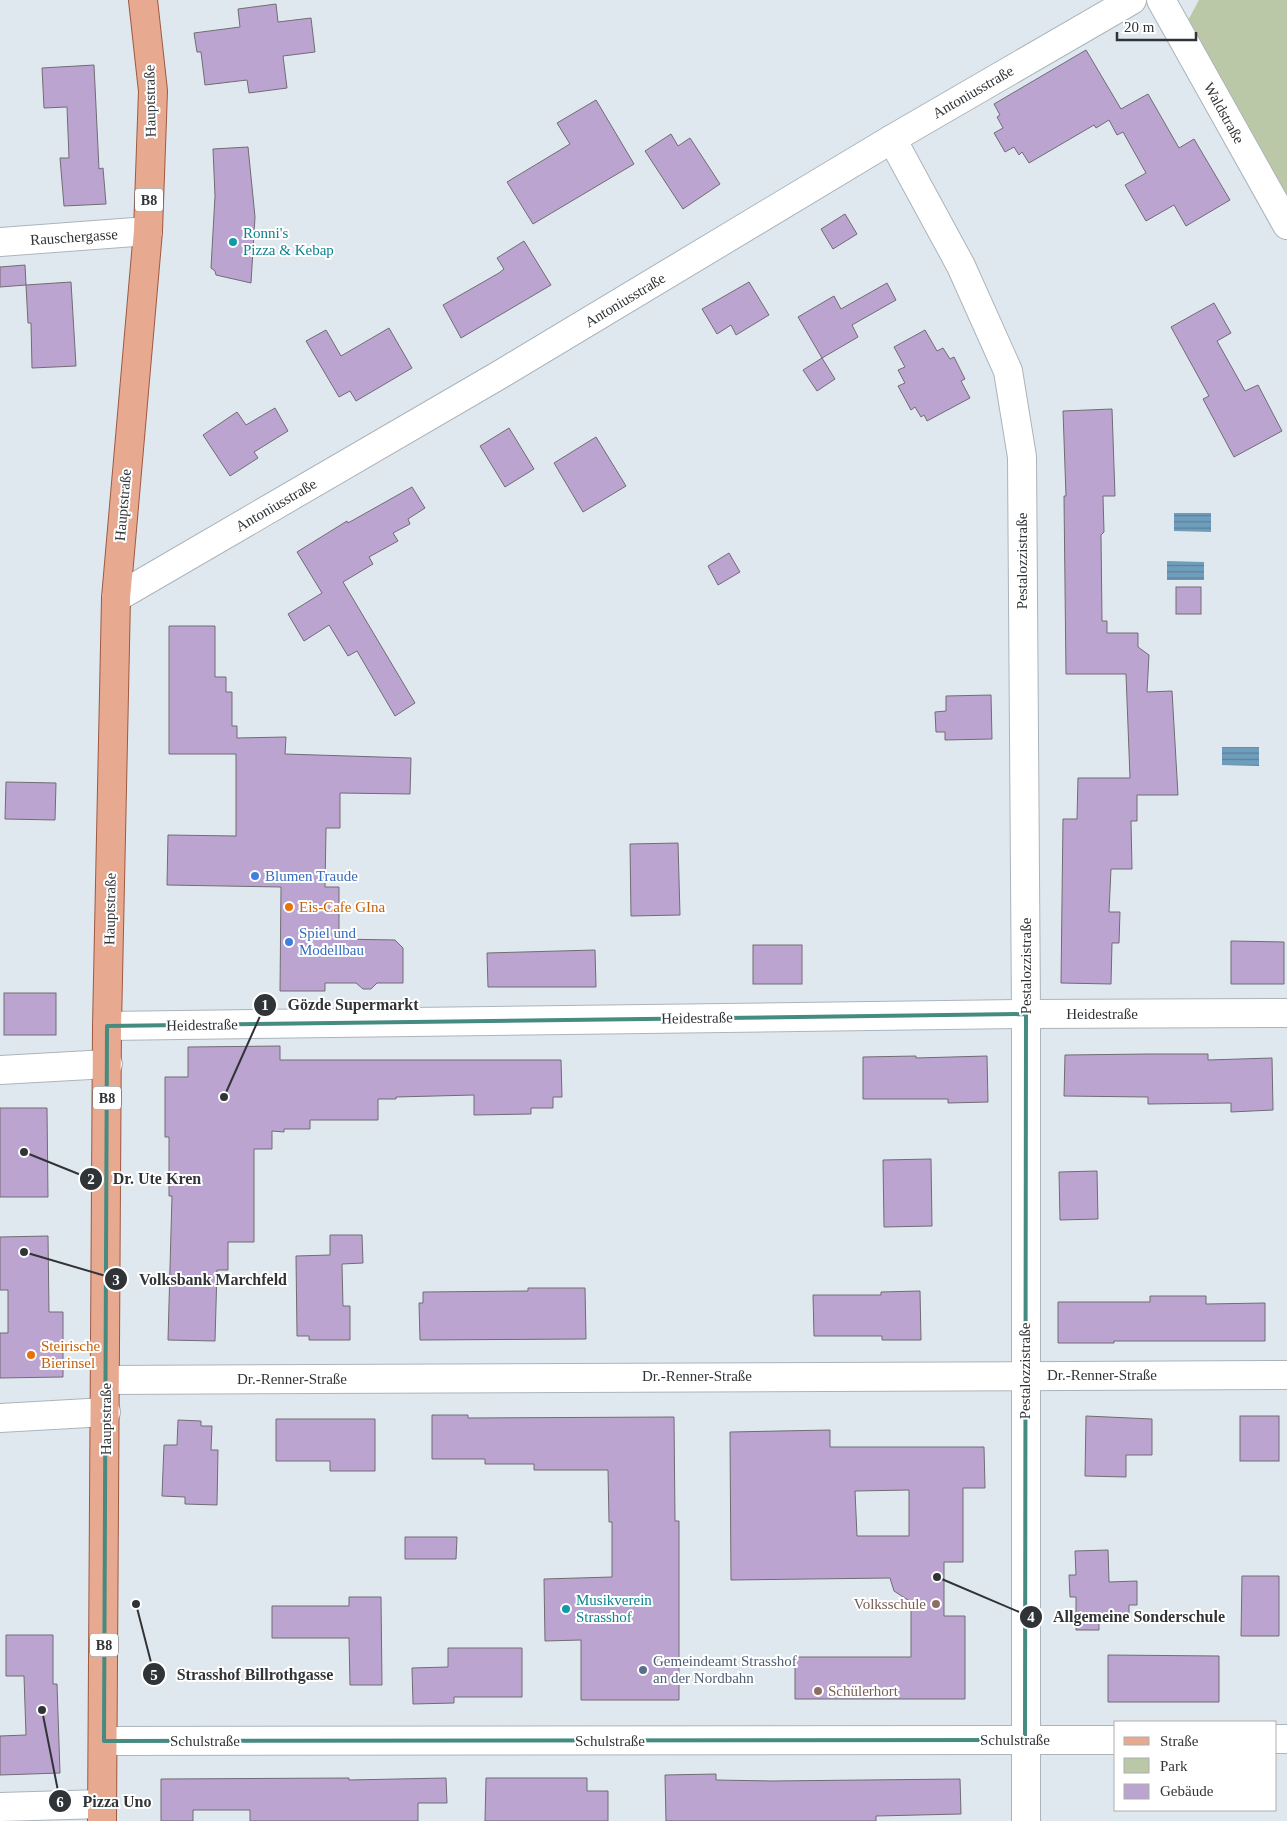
<svg xmlns="http://www.w3.org/2000/svg" width="1287" height="1821" viewBox="0 0 1287 1821" font-family="Georgia,serif">
	<style>
		.green { fill: #bbc8a8 }
		.water { fill: url(#water-rules) }
		.building { fill: #bca4d1; stroke: #706c73; fill-rule: evenodd }
		.lines { fill: none; stroke-linecap: round; stroke-linejoin: round }
		.minor-casing { stroke: #acb4bb; stroke-width: 30 }
		.primary-casing { stroke: #9d5a41; stroke-width: 30 }
		.minor { stroke: #fff; stroke-width: 28 }
		.primary { stroke: #e7a990; stroke-width: 28 }
		.marked { fill: none; stroke: #468b80; stroke-width: 4; stroke-linejoin: round }
		.culture-dot { fill: #0f9aa8; stroke: #fff; stroke-width: 2 }
		.shop-dot { fill: #3f7fe0; stroke: #fff; stroke-width: 2 }
		.food-dot { fill: #e8710a; stroke: #fff; stroke-width: 2 }
		.education-dot { fill: #8d6e63; stroke: #fff; stroke-width: 2 }
		.service-dot { fill: #5c6f8a; stroke: #fff; stroke-width: 2 }
		.labels { text-anchor: middle; stroke-width: 4; stroke-linejoin: round; paint-order: stroke }
		.shield { fill: #fff; stroke: #6f7173; stroke-width: 1 }
		.shield-label { font-size: 14px; font-weight: bold; fill: #313437 }
		.street-label { font-size: 15px; fill: #313437; stroke: #fff }
		.culture-label { font-size: 15px; fill: #0d838f; stroke: #fff; text-anchor: start }
		.shop-label { font-size: 15px; fill: #366cbe; stroke: #fff; text-anchor: start }
		.food-label { font-size: 15px; fill: #c56008; stroke: #fff; text-anchor: start }
		.education-label { font-size: 15px; fill: #785e54; stroke: #fff; text-anchor: end }
		.service-label { font-size: 15px; fill: #4e5e75; stroke: #fff; text-anchor: start }
		.leader { fill: none; stroke: #313437; stroke-width: 2 }
		.callout-dot { fill: #313437; stroke: #fff; stroke-width: 2 }
		.mark-label { font-size: 15px; text-anchor: middle; font-weight: bold; fill: #fff }
		.callout-label { font-size: 16px; text-anchor: middle; font-weight: bold; fill: #313437; stroke: #fff; stroke-width: 4; stroke-linejoin: round; paint-order: stroke }
	</style>
	<defs>
		<pattern id="water-rules" width="6" height="5" patternUnits="userSpaceOnUse" patternTransform="scale(1.25)"><rect width="6" height="5" fill="#6f9dbc"/><path d="M0 2.5h6" fill="none" stroke="#5c819a"/></pattern>
	</defs>
	<rect width="100%" height="100%" fill="#e0e8ef"/>
	<polygon class="green" points="1199,0 1287,0 1287,203 1186,24"/>
	<g class="water">
		<polygon points="1174,513 1211,513 1211,532 1174,531"/>
		<polygon points="1167,561 1204,562 1204,580 1167,580"/>
		<polygon points="1222,747 1259,747 1259,766 1222,765"/>
	</g>
	<g class="building">
		<polygon points="276,4 278,22 311,18 315,52 283,56 287,88 249,93 247,80 205,85 201,52 197,52 194,33 240,27 238,9"/>
		<polygon points="1086,50 1121,109 1148,94 1179,148 1194,139 1230,200 1186,226 1174,205 1146,221 1125,185 1146,173 1123,132 1117,135 1109,120 1096,128 1094,125 1029,163 1022,152 1019,155 1014,147 1005,152 994,133 1003,128 997,117 1000,115 994,104"/>
		<polygon points="94,65 99,169 103,168 106,204 64,206 60,158 69,158 67,107 44,108 42,68"/>
		<polygon points="596,100 634,164 533,224 507,182 570,144 557,123"/>
		<polygon points="671,134 678,146 690,138 720,184 683,209 645,151"/>
		<polygon points="248,147 255,217 251,283 216,275 215,271 211,268 215,196 213,149"/>
		<polygon points="845,214 857,234 833,249 821,229"/>
		<polygon points="524,241 551,285 461,338 443,305 499,273 504,269 497,258"/>
		<polygon points="25,265 26,285 0,287 0,267"/>
		<polygon points="71,282 76,366 32,368 31,323 28,323 26,285"/>
		<polygon points="749,282 769,315 736,335 731,325 717,334 702,309"/>
		<polygon points="887,283 896,300 852,325 858,337 822,358 798,317 834,296 841,309"/>
		<polygon points="1214,303 1231,333 1217,341 1245,391 1258,385 1282,431 1234,457 1203,399 1209,396 1171,327"/>
		<polygon points="389,328 412,368 356,401 350,391 339,397 306,341 326,330 341,356"/>
		<polygon points="925,330 937,351 943,348 950,359 954,357 965,379 961,381 970,398 927,421 924,415 921,417 915,407 911,410 898,386 905,383 898,370 905,367 894,347"/>
		<polygon points="822,358 835,379 817,391 803,370"/>
		<polygon points="275,408 288,431 254,452 258,458 230,476 203,435 237,412 246,425"/>
		<polygon points="1112,409 1115,496 1103,496 1104,532 1101,535 1102,621 1107,621 1107,633 1138,633 1138,647 1149,655 1147,692 1172,691 1178,795 1137,795 1137,821 1131,821 1132,869 1111,869 1109,912 1120,912 1119,943 1112,943 1111,984 1061,983 1063,819 1077,819 1078,778 1130,778 1126,674 1066,674 1064,496 1066,496 1063,411"/>
		<polygon points="509,428 534,469 505,487 480,446"/>
		<polygon points="596,437 626,486 583,512 554,463"/>
		<polygon points="412,487 425,508 408,519 410,524 393,533 398,541 369,557 373,564 343,582 415,703 395,716 357,651 348,656 329,625 304,641 288,614 322,593 297,552 347,521 348,523"/>
		<polygon points="729,553 740,572 718,585 708,566"/>
		<rect x="1176" y="587" width="25" height="27"/>
		<polygon points="169,626 215,626 215,677 226,677 226,692 232,692 232,726 237,726 237,738 286,737 285,754 411,758 410,794 340,793 340,828 326,828 325,887 339,887 339,939 395,940 403,948 403,983 377,983 371,989 363,989 356,983 325,983 325,991 280,991 281,887 167,885 168,835 236,836 236,754 169,754"/>
		<polygon points="991,695 992,739 945,740 945,732 936,732 935,712 946,711 946,696"/>
		<polygon points="6,782 56,783 55,820 5,819"/>
		<polygon points="678,843 680,915 631,916 630,844"/>
		<polygon points="1231,941 1284,942 1284,984 1231,984"/>
		<rect x="753" y="945" width="49" height="39"/>
		<polygon points="595,950 596,987 488,987 487,953"/>
		<rect x="4" y="993" width="52" height="42"/>
		<polygon points="280,1046 280,1060 561,1060 562,1097 553,1097 553,1108 531,1108 531,1114 474,1115 474,1095 396,1097 396,1099 378,1099 378,1120 310,1120 310,1129 284,1129 284,1132 272,1131 272,1149 254,1149 254,1242 228,1242 228,1270 217,1270 215,1341 168,1340 172,1196 169,1196 169,1137 165,1137 165,1077 188,1077 188,1047"/>
		<polygon points="1148,1054 1208,1054 1208,1060 1272,1058 1273,1110 1231,1112 1231,1103 1148,1104 1148,1097 1064,1096 1065,1055"/>
		<polygon points="916,1056 916,1058 987,1056 988,1102 948,1103 948,1099 863,1099 863,1057"/>
		<polygon points="0,1108 47,1108 48,1197 0,1197"/>
		<polygon points="931,1159 932,1226 884,1227 883,1160"/>
		<polygon points="1097,1171 1098,1219 1060,1220 1059,1172"/>
		<polygon points="330,1235 362,1235 363,1263 342,1264 343,1306 350,1306 350,1340 309,1340 309,1336 297,1336 296,1256 330,1255"/>
		<polygon points="48,1236 49,1312 63,1312 63,1377 0,1378 0,1333 8,1333 8,1290 0,1290 0,1237"/>
		<polygon points="528,1288 585,1288 586,1339 420,1340 419,1303 423,1303 423,1292 528,1291"/>
		<polygon points="920,1291 921,1340 882,1340 882,1336 814,1336 813,1295 881,1295 881,1292"/>
		<polygon points="1150,1296 1206,1296 1206,1304 1265,1303 1265,1341 1114,1341 1114,1343 1058,1343 1058,1302 1150,1302"/>
		<polygon points="432,1415 468,1415 468,1418 674,1417 675,1521 679,1521 679,1700 581,1700 581,1640 545,1641 544,1579 612,1577 612,1522 609,1522 608,1470 534,1470 534,1464 485,1464 485,1459 432,1459"/>
		<polygon points="1086,1416 1152,1419 1152,1455 1126,1455 1126,1477 1085,1476"/>
		<rect x="1240" y="1416" width="39" height="45"/>
		<polygon points="276,1419 375,1419 375,1471 330,1471 330,1461 276,1461"/>
		<polygon points="178,1420 201,1421 201,1426 212,1426 211,1450 218,1450 217,1505 185,1504 185,1497 162,1496 164,1445 177,1445"/>
		<path d="M830,1430v17h154l1,41h-22v74h-19v54h21v83h-170v-42h116v-55l-17,-11 -4,-13 -159,2 -1,-148zM909,1490v46h-52l-2,-45z"/>
		<polygon points="405,1537 457,1537 456,1559 405,1559"/>
		<polygon points="1108,1550 1109,1582 1137,1581 1137,1605 1129,1605 1129,1614 1099,1614 1099,1630 1076,1630 1076,1597 1070,1597 1069,1575 1076,1575 1075,1551"/>
		<polygon points="1242,1576 1279,1576 1279,1636 1241,1636"/>
		<polygon points="349,1597 381,1597 382,1685 350,1685 349,1638 272,1638 272,1606 349,1606"/>
		<polygon points="6,1635 53,1635 53,1684 57,1684 60,1773 0,1775 0,1736 26,1735 24,1676 6,1676"/>
		<polygon points="448,1648 522,1648 522,1697 454,1697 454,1703 413,1704 412,1668 448,1667"/>
		<polygon points="1108,1655 1219,1656 1219,1702 1108,1702"/>
		<polygon points="716,1774 716,1780 772,1781 960,1779 961,1814 876,1816 876,1821 666,1821 665,1775"/>
		<polygon points="349,1778 349,1780 446,1778 447,1803 418,1803 418,1821 250,1821 250,1810 193,1810 193,1821 161,1821 161,1779"/>
		<polygon points="486,1778 587,1778 587,1791 608,1791 608,1821 485,1821"/>
	</g>
	<g class="lines">
		<g class="minor-casing">
			<g id="minor">
				<polyline points="1161,0 1287,225"/>
				<polyline points="892,139 961,266 1008,371 1022,457 1026,1014 1026,1821"/>
				<polyline points="0,242 148,231"/>
				<polyline points="116,598 501,374 892,139 1132,0"/>
				<polyline points="107,1026 1026,1014 1287,1013"/>
				<polyline points="0,1070 108,1064"/>
				<polyline points="106,1380 1287,1375"/>
				<polyline points="0,1418 106,1412"/>
				<polyline points="1276,1739 1287,1739"/>
				<polyline points="104,1741 1116,1740"/>
				<polyline points="0,1807 102,1804"/>
			</g>
		</g>
		<g class="primary-casing">
			<polyline id="primary" points="102,1821 107,1026 116,598 148,231 153,91 143,0"/>
		</g>
		<use href="#minor" class="minor"/>
		<use href="#primary" class="primary"/>
	</g>
	<path class="marked" d="M1026,1014l-1,726 -921,1 3,-715z"/>
	<g class="culture-dot">
		<circle cx="233" cy="242" r="5"/>
		<circle cx="566" cy="1609" r="5"/>
	</g>
	<g class="shop-dot">
		<circle cx="255" cy="876" r="5"/>
		<circle cx="289" cy="942" r="5"/>
	</g>
	<g class="food-dot">
		<circle cx="289" cy="907" r="5"/>
		<circle cx="31" cy="1355" r="5"/>
	</g>
	<g class="education-dot">
		<circle cx="936" cy="1604" r="5"/>
		<circle cx="818" cy="1691" r="5"/>
	</g>
	<circle class="service-dot" cx="643" cy="1670" r="5"/>
	<g class="labels">
		<g class="shield">
			<rect x="135" y="188.5" width="28" height="23" rx="4"/>
			<rect x="93" y="1086.5" width="28" height="23" rx="4"/>
			<rect x="90" y="1633.5" width="28" height="23" rx="4"/>
		</g>
		<g class="shield-label">
			<text x="149" y="205">B8</text>
			<text x="107" y="1103">B8</text>
			<text x="104" y="1650">B8</text>
		</g>
		<g class="street-label">
			<text transform="translate(973 92) rotate(-30)" y="5">Antoniusstraße</text>
			<text transform="translate(150 101) rotate(-91)" y="5">Hauptstraße</text>
			<text transform="translate(1224 113) rotate(61)" y="5">Waldstraße</text>
			<text transform="translate(74 237) rotate(-4)" y="5">Rauschergasse</text>
			<text transform="translate(625 300) rotate(-31)" y="5">Antoniusstraße</text>
			<text transform="translate(123 505) rotate(-85)" y="5">Hauptstraße</text>
			<text transform="translate(276 505) rotate(-30)" y="5">Antoniusstraße</text>
			<text transform="translate(1022 561) rotate(-90)" y="5">Pestalozzistraße</text>
			<text transform="translate(110 909) rotate(-89)" y="5">Hauptstraße</text>
			<text transform="translate(1026 966) rotate(-90)" y="5">Pestalozzistraße</text>
			<text x="1102" y="1019">Heidestraße</text>
			<text transform="translate(697 1018) rotate(-1)" y="5">Heidestraße</text>
			<text transform="translate(202 1025) rotate(-1)" y="5">Heidestraße</text>
			<text transform="translate(1025 1371) rotate(-90)" y="5">Pestalozzistraße</text>
			<text x="1102" y="1380">Dr.-Renner-Straße</text>
			<text x="697" y="1381">Dr.-Renner-Straße</text>
			<text x="292" y="1384">Dr.-Renner-Straße</text>
			<text transform="translate(106 1419) rotate(-90)" y="5">Hauptstraße</text>
			<text x="1015" y="1745">Schulstraße</text>
			<text x="205" y="1746">Schulstraße</text>
			<text x="610" y="1746">Schulstraße</text>
		</g>
		<g class="culture-label">
			<text x="243" y="238">Ronni's<tspan x="243" dy="17">Pizza &amp; Kebap</tspan></text>
			<text x="576" y="1605">Musikverein<tspan x="576" dy="17">Strasshof</tspan></text>
		</g>
		<g class="shop-label">
			<text x="265" y="881">Blumen Traude</text>
			<text x="299" y="938">Spiel und<tspan x="299" dy="17">Modellbau</tspan></text>
		</g>
		<g class="food-label">
			<text x="299" y="912">Eis-Cafe GIna</text>
			<text x="41" y="1351">Steirische<tspan x="41" dy="17">Bierinsel</tspan></text>
		</g>
		<g class="education-label">
			<text x="926" y="1609">Volksschule</text>
			<text x="828" y="1696" text-anchor="start">Schülerhort</text>
		</g>
		<g class="service-label">
			<text x="653" y="1666">Gemeindeamt Strasshof<tspan x="653" dy="17">an der Nordbahn</tspan></text>
		</g>
	</g>
	<path class="leader" d="M224 1097L265 1005M24 1152L91 1179M24 1252L116 1279M937 1577L1031 1617M136 1604L154 1674M42 1710L60 1801"/>
	<g class="callout-dot">
		<circle cx="224" cy="1097" r="5"/>
		<circle cx="24" cy="1152" r="5"/>
		<circle cx="24" cy="1252" r="5"/>
		<circle cx="937" cy="1577" r="5"/>
		<circle cx="136" cy="1604" r="5"/>
		<circle cx="42" cy="1710" r="5"/>
		<circle cx="265" cy="1005" r="12"/>
		<circle cx="91" cy="1179" r="12"/>
		<circle cx="116" cy="1279" r="12"/>
		<circle cx="1031" cy="1617" r="12"/>
		<circle cx="154" cy="1674" r="12"/>
		<circle cx="60" cy="1801" r="12"/>
	</g>
	<g class="mark-label">
		<text x="265" y="1010">1</text>
		<text x="91" y="1184">2</text>
		<text x="116" y="1285">3</text>
		<text x="1031" y="1622">4</text>
		<text x="154" y="1680">5</text>
		<text x="60" y="1807">6</text>
	</g>
	<g class="callout-label">
		<text x="353" y="1010">Gözde Supermarkt</text>
		<text x="157" y="1184">Dr. Ute Kren</text>
		<text x="213" y="1285">Volksbank Marchfeld</text>
		<text x="1139" y="1622">Allgemeine Sonderschule</text>
		<text x="255" y="1680">Strasshof Billrothgasse</text>
		<text x="117" y="1807">Pizza Uno</text>
	</g>
	<rect x="1114" y="1721" width="162" height="90" fill="#ffffff" stroke="#adaeaf"/>
	<rect x="1124" y="1737" width="25" height="8" fill="#e7a990" stroke="#adaeaf"/>
	<text x="1160" y="1746" font-size="15" fill="#313437">Straße</text>
	<rect x="1124" y="1758" width="25" height="15" fill="#bbc8a8" stroke="#adaeaf"/>
	<text x="1160" y="1771" font-size="15" fill="#313437">Park</text>
	<rect x="1124" y="1784" width="25" height="15" fill="#bca4d1" stroke="#adaeaf"/>
	<text x="1160" y="1796" font-size="15" fill="#313437">Gebäude</text>
	<path d="M1117 32v8h79v-8" fill="none" stroke="#313437" stroke-width="2.5"/>
	<text x="1124" y="32" font-size="15" fill="#313437" stroke="#ffffff" stroke-width="4" paint-order="stroke">20 m</text>
</svg>
